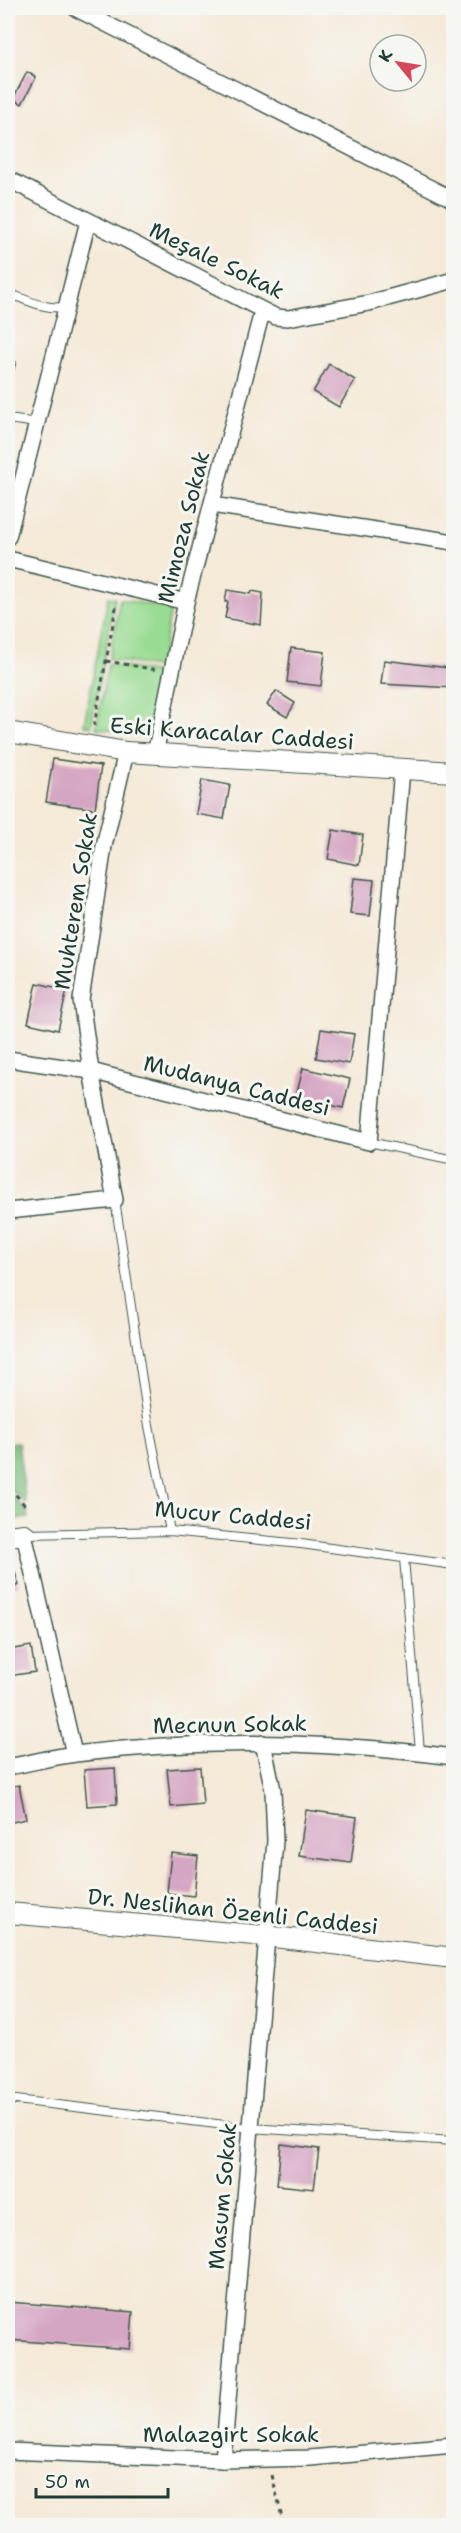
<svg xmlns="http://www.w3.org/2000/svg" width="461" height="2533" viewBox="0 0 461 2533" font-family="'Shantell Sans',sans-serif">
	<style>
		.green { fill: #98db92; stroke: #5c8c63; stroke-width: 1.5 }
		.forest { fill: #7abb7c; stroke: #4c7c58; stroke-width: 1.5 }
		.building { fill: #d5a6c3 }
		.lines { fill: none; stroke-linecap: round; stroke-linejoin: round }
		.service-casing { stroke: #3f574c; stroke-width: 10 }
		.minor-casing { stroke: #3f574c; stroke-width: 18 }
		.tertiary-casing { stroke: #3f574c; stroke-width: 22 }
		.path { stroke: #3f574c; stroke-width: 3; stroke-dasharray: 4.5 4.5; stroke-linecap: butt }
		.service { stroke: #fff; stroke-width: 8 }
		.minor { stroke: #fff; stroke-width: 15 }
		.tertiary { stroke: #fff; stroke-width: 20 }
		.labels { text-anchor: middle; stroke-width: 6; stroke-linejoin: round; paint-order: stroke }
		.street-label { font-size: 22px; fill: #1f3d34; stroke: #f6f6f2 }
	</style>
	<rect width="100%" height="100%" fill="#f6f6f2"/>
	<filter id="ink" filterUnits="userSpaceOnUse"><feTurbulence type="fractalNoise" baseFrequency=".0167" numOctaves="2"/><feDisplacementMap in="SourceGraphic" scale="12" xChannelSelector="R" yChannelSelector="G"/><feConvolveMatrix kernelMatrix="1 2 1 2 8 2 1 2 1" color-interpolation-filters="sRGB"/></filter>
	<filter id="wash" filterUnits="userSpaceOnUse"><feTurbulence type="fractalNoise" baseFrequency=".008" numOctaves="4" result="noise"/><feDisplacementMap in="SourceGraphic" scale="24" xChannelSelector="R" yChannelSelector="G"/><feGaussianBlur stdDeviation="1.35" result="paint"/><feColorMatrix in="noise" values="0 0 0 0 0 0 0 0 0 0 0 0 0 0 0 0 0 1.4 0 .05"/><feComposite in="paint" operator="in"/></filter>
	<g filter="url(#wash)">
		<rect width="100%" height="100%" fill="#f5e9d7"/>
		<g class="green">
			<polygon points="108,597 115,598 91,727 84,725"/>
			<polygon points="120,599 171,609 160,668 109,659"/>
			<polygon points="108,664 159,673 148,737 96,728"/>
		</g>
		<g class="forest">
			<polygon points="18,1442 26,1504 8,1487 8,1443"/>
			<polygon points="11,1495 27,1511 28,1518 8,1520 8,1500"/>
		</g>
		<g id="blocks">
			<g class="building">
				<polygon points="27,72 36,77 22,104 13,99"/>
				<polygon points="8,359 16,362 8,388"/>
				<polygon points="329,364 355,380 339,407 313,392"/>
				<polygon points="227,590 251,594 252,591 263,593 261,625 225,618 228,602 225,602"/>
				<polygon points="291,648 325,652 321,686 287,682"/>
				<polygon points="384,660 449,668 454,678 454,688 381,684"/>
				<polygon points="276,691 295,703 287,717 267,705"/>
				<polygon points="53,759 101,766 95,809 46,802"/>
				<polygon points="202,780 230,785 224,819 196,814"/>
				<polygon points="333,830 363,835 359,865 328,859"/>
				<polygon points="354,878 374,880 370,916 350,914"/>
				<polygon points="37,983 67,990 58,1030 28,1023"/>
				<polygon points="321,1029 354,1034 349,1064 316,1058"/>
				<polygon points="303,1068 350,1079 343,1108 296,1097"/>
				<polygon points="8,1550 19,1585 8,1589"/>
				<polygon points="31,1646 35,1672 8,1676 8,1650"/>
				<polygon points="200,1767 203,1804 171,1807 167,1769"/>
				<polygon points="115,1768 117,1804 87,1806 84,1770"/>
				<polygon points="19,1785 26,1819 8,1823 8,1787"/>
				<polygon points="306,1810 357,1817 351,1863 299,1856"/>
				<polygon points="171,1853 198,1856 194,1896 167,1893"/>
				<polygon points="281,2144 319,2149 314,2189 277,2185"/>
				<polygon points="8,2302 133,2312 130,2349 8,2340"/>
			</g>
		</g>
	</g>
	<g filter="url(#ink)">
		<use href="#blocks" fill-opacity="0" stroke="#3f574c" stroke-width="1.5"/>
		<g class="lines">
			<g class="service-casing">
				<g id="service">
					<path d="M8,293c19,7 37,17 58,14"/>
					<polyline points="8,419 37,423"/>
					<polyline points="369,1142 454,1160"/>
					<polyline points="115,1200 149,1426 170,1531"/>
					<polyline points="26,1534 170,1531 301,1544 454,1565"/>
					<polyline points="404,1558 420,1752"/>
					<polyline points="8,2099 250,2128 454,2141"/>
				</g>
			</g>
			<g class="minor-casing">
				<g id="minor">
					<polyline points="75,8 454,200"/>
					<polyline points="8,179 276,317 288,318 369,303 454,280"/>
					<polyline points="212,505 454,542"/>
					<polyline points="8,537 88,221"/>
					<polyline points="8,559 186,602"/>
					<polyline points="155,754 186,602 262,312"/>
					<polyline points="8,1059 91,1071 369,1142 402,770"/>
					<polyline points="8,1211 115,1200 91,1071 81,1000 104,846 126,752"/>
					<polyline points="24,1534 74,1754"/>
					<path d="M8,1767c22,-4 44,-10 67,-13 126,-16 253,-13 379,3"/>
					<polyline points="8,2451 223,2460 310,2458 454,2445"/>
					<polyline points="223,2460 275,1841 273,1790 263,1743"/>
				</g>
			</g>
			<g class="tertiary-casing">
				<g id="tertiary">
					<polyline points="8,732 126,752 454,772"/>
					<polyline points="8,1536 24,1534"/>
					<polyline points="8,1913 265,1936 454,1958"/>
				</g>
			</g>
			<g class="path">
				<polyline points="106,661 158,670"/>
				<polyline points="94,726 117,602"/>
				<polyline points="8,1490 17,1496 27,1508"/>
				<polyline points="272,2475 284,2526"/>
			</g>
			<use href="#service" class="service"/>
			<use href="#minor" class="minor"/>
			<use href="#tertiary" class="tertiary"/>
		</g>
	</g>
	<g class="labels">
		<g class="street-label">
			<text transform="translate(217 260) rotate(26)" y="8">Meşale Sokak</text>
			<text transform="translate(183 527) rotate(-76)" y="8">Mimoza Sokak</text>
			<text transform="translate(232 733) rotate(4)" y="8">Eski Karacalar Caddesi</text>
			<text transform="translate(75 901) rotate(-81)" y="8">Muhterem Sokak</text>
			<text transform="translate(237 1085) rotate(14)" y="8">Mudanya Caddesi</text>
			<text transform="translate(233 1515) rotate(5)" y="8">Mucur Caddesi</text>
			<text transform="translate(230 1724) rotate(-1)" y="8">Mecnun Sokak</text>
			<text transform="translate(233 1911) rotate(6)" y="8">Dr. Neslihan Özenli Caddesi</text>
			<text transform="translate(222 2196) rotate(-85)" y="8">Masum Sokak</text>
			<text x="231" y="2442">Malazgirt Sokak</text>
		</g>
	</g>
	<rect width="461" height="2533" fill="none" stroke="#f6f6f2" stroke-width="30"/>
	<g transform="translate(398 63) rotate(300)"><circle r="28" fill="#f6f6f2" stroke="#a0aca6" stroke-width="1.5"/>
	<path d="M0-4.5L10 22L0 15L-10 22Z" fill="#d1495b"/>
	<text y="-9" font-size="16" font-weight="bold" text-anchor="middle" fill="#1f3d34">K</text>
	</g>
	<path d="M36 2488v9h132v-9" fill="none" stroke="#1f3d34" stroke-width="3"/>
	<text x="45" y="2488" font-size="18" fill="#1f3d34" stroke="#f6f6f2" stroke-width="4.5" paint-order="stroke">50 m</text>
</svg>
